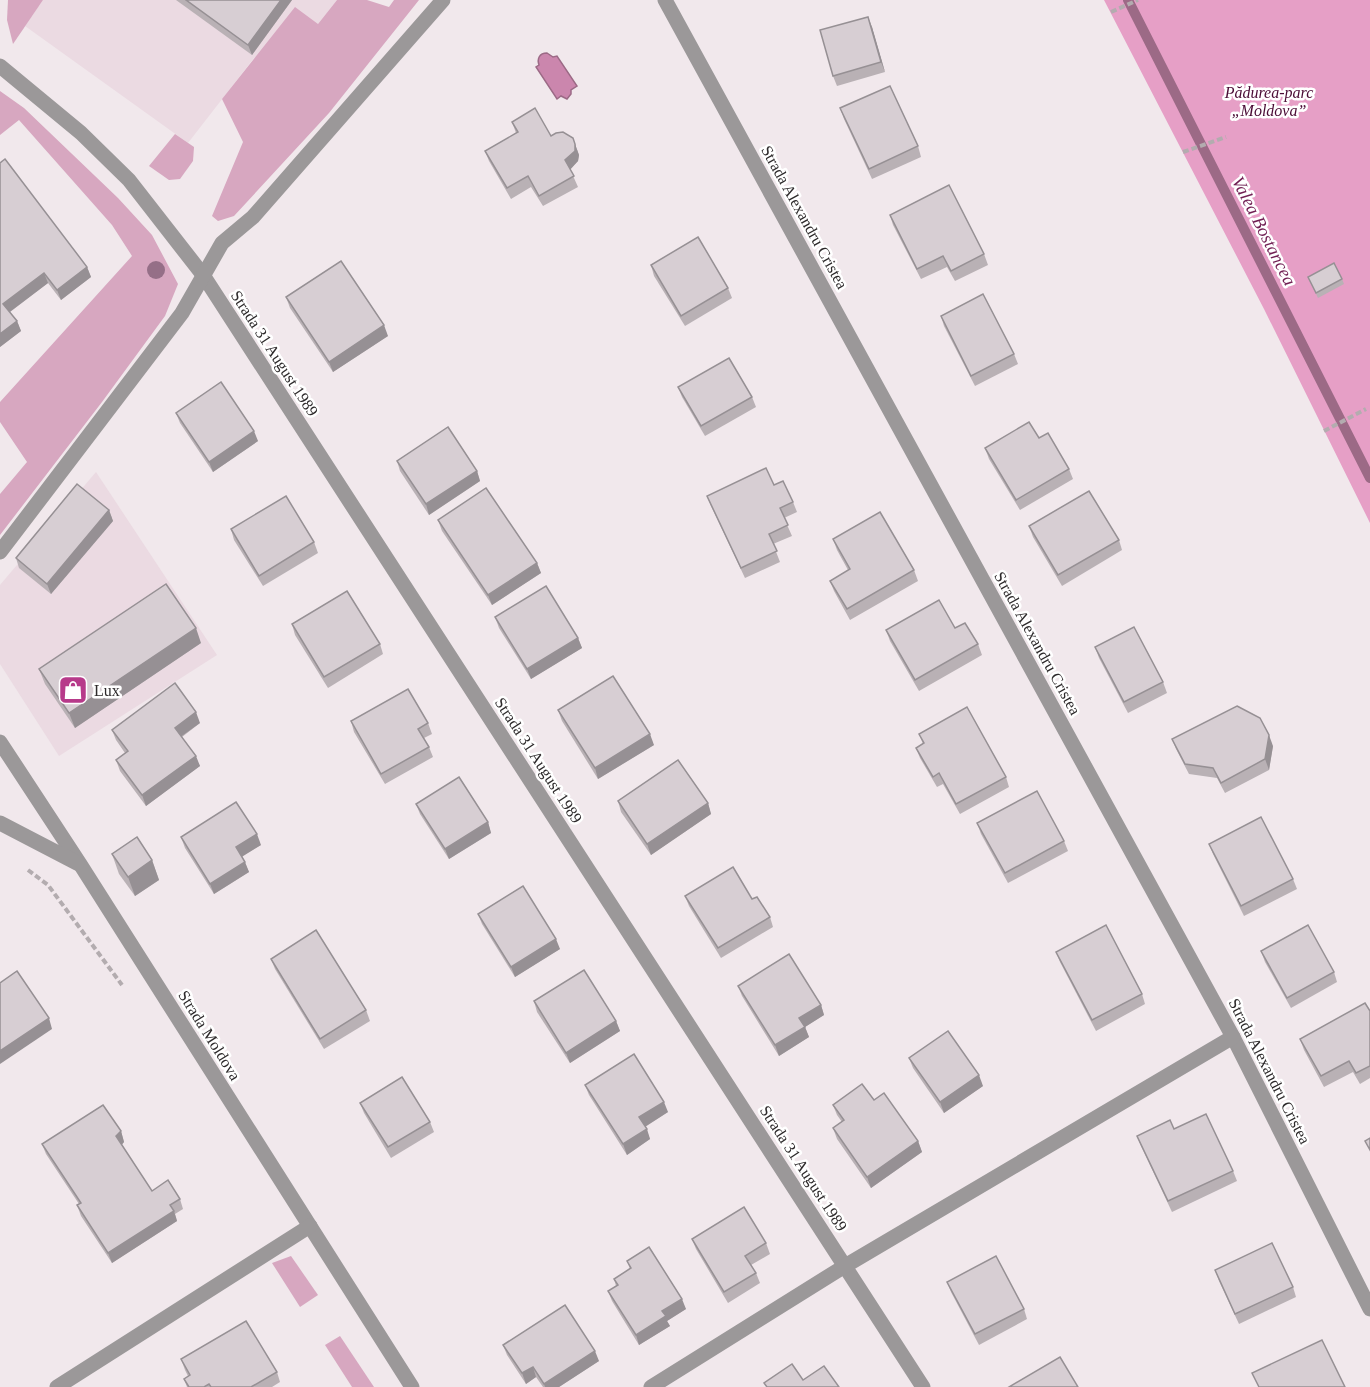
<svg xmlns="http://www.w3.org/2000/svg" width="1370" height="1387" viewBox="0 0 1370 1387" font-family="'Times New Roman',serif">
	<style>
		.built { fill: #ebdae2 }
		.green { fill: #d7a7c0 }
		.forest { fill: #e69fc6 }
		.water { fill: #cb86ad; stroke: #9c6a86; stroke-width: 1.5 }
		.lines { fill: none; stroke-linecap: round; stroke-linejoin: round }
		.stream { stroke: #9c6a86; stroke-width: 10 }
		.path { stroke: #b3acaf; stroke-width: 4; stroke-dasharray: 6 3; stroke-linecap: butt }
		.minor { stroke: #9b9899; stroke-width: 15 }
		.tree { fill: #956f87 }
		.wall { fill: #b9b1b5 }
		.shaded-wall { fill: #969094 }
		.building { fill: #d7ced3; stroke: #969094; stroke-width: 1.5 }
		.labels { text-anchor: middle; stroke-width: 5; stroke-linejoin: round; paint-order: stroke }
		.park-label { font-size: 16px; font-style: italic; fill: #4a0c35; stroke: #fff }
		.street-label { font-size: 16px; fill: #2d2a2b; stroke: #fff }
		.poi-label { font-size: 16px; fill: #2d2a2b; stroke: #fff; text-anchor: start }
		.water-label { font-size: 18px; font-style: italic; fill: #701f53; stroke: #fff }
	</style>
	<rect width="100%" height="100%" fill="#f1e8ec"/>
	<g class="built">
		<polygon points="43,0 337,0 318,24 254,58 188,143 25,26"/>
		<polygon points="96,472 217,655 59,756 0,664 0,585"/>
	</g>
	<g class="green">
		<polygon points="8,0 43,0 13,44 7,20"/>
		<polygon points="337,0 367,0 389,7 394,0 419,0 329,113 234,216 218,221 212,216 243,142 222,99 295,7 318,24"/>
		<polygon points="0,91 24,108 118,198 152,235 178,284 165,316 102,402 0,535 0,494 27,462 0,422 0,402 132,256 112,225 19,120 0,135"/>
		<polygon points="175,134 194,147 193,161 180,179 169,180 149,166"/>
		<polygon points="291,1256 318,1295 300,1307 272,1263"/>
		<polygon points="340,1336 374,1387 352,1387 325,1345"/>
	</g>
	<polygon class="forest" points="1104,0 1370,0 1370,523 1264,309"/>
	<path class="water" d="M547,53l6,4 4,-1 20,30 -6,4v4l-4,5 -6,-3 -4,3 -21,-32 3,-2c-2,-6 0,-12 8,-12z"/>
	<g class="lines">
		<polyline class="stream" points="1128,0 1370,478"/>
		<g class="path">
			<polyline points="1111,12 1138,0"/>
			<polyline points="1183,152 1226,137"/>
			<polyline points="1324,431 1366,409"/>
			<polyline points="28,870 48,885 122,985"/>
		</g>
		<g class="minor">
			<polyline points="665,0 1233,1037 1370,1309"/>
			<polyline points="0,66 81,133 129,180 203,275 923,1387"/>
			<polyline points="0,552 182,313 222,243 253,217 443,0"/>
			<polyline points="0,742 80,864 412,1387"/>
			<polyline points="0,823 77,863"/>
			<polyline points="57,1387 310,1226"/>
			<polyline points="651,1387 845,1266 1233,1037"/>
		</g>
	</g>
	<circle class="tree" cx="156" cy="270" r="9"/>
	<g class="wall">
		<polygon points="176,0 292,0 252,55"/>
		<polygon points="872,27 885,72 837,86 833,76"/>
		<polygon points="840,108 918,146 921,157 872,179 844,119"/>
		<polygon points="512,122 575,144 579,155 578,161 570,169 578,187 543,206 531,187 511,199 489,161 485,151 516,133"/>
		<polygon points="0,163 87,267 91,277 61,300 48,283 10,312 17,321 21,331 0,347"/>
		<polygon points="890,215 984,254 988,265 955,281 947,267 921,279 893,225"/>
		<polygon points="651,265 728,288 732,298 685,326 654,276"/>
		<polygon points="1308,277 1342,279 1344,284 1318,298"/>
		<polygon points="286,297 388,336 333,372 290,308"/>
		<polygon points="941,316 1014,354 1018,364 975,386 944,326"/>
		<polygon points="678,387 752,397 756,407 705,436 682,397"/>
		<polygon points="176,413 258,441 213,472 180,423"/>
		<polygon points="1039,438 1069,469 1073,479 1020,510 989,459 985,448"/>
		<polygon points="397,461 477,471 480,481 429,515 400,471"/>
		<polygon points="774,485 793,502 797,512 784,518 792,536 773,544 780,562 745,578 711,506 707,496"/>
		<polygon points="109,510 113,521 51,594 19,568 16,558"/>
		<polygon points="438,520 537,563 541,573 492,605 442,531"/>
		<polygon points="1029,526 1119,540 1122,550 1062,586 1033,537"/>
		<polygon points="231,529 314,542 318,553 263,586 234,540"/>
		<polygon points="833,539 914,570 918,581 850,620 834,591 830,581 848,570 837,550"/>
		<polygon points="495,617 578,638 582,648 531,679 499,628"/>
		<polygon points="292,624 380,644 383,654 328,688 295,635"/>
		<polygon points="955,628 978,644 982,655 919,691 890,641 886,630"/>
		<polygon points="201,643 75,728 45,684 39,669"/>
		<polygon points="1095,647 1163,682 1167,693 1128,713 1099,658"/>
		<polygon points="558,710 654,745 598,779 562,721"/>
		<polygon points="351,721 428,723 432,734 424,738 429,747 433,757 385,784 354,732"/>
		<polygon points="200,723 182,737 200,766 146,806 120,771 116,760 125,753 116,740 112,730"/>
		<polygon points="919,734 1006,777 1009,787 960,814 943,784 937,787 920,758 916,748 923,744"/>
		<polygon points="1172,739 1273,746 1269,770 1225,793 1217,778 1189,774 1176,749"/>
		<polygon points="618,801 708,803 711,814 651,855 621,812"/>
		<polygon points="416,804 488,822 491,833 449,859 420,814"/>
		<polygon points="977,823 1064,841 1068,851 1008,883 981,834"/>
		<polygon points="181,837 261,845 242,856 249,872 214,894 185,848"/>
		<polygon points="1209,844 1293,879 1297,889 1244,916 1213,854"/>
		<polygon points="112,854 152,860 159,880 135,896 119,874"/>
		<polygon points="685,896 752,899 770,917 773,927 721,958 689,906"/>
		<polygon points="478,914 560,949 515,977 482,924"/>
		<polygon points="1261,951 1334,972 1337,982 1291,1008 1265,962"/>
		<polygon points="1056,952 1142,994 1145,1004 1096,1031 1060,962"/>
		<polygon points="271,959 366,1010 370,1021 324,1049 275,969"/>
		<polygon points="738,986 821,1005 824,1015 805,1027 809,1037 779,1056 742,996"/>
		<polygon points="534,1001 616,1021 620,1031 570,1063 537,1012"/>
		<polygon points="1370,1011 1370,1078 1360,1084 1353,1072 1324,1087 1304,1050 1300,1039"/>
		<polygon points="909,1058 983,1086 944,1113 913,1068"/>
		<polygon points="585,1085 668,1112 645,1127 650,1139 627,1155 589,1095"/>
		<polygon points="874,1100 918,1141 922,1152 871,1188 837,1139 833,1128 842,1122 837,1115 833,1105"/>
		<polygon points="360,1103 430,1122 434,1132 391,1158 364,1113"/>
		<polygon points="1174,1129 1233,1171 1237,1181 1172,1212 1141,1146 1137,1136"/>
		<polygon points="121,1131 124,1142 121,1145 152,1191 180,1199 183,1209 175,1214 177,1221 112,1263 81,1216 77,1205 79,1204 46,1154 42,1144"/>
		<polygon points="692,1239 766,1243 770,1254 751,1265 756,1273 760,1283 728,1303 696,1249"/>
		<polygon points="627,1261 686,1309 667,1321 670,1326 639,1345 612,1301 608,1291 616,1286 614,1279 630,1269"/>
		<polygon points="1215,1270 1293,1287 1296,1297 1239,1324 1219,1281"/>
		<polygon points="947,1282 1024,1309 1027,1319 979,1345 951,1292"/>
		<polygon points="503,1345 599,1361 559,1387 543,1387 536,1377 526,1384 507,1355"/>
		<polygon points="181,1359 277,1372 280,1382 272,1387 187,1387 184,1379 188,1376 185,1370"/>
	</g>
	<g class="shaded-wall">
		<polygon points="281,0 292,0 252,55 248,45"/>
		<polygon points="868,17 872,27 885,72 881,62"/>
		<polygon points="575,144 579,155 578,161 569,171 565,160"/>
		<polygon points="87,267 91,277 61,300 57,290"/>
		<polygon points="44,273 48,283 7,314 3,304"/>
		<polygon points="17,321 21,331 0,347 0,334"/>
		<polygon points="384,325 388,336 333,372 329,362"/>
		<polygon points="254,431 258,441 213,472 209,462"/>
		<polygon points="477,471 480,481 429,515 426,504"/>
		<polygon points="109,510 113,521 51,594 47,584"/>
		<polygon points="537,563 541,573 492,605 488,595"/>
		<polygon points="196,628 201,643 75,728 69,713"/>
		<polygon points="578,638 582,648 531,679 527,669"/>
		<polygon points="196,712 200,723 179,738 175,728"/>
		<polygon points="650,734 654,745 598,779 595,768"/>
		<polygon points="1269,735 1273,746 1269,770 1265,759"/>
		<polygon points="196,756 200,766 146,806 142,795"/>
		<polygon points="708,803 711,814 651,855 647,844"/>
		<polygon points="488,822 491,833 449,859 445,849"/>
		<polygon points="257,834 261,845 240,858 236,847"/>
		<polygon points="152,860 159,880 135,896 128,877"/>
		<polygon points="245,862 249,872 214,894 210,884"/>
		<polygon points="556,939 560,949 515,977 511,967"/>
		<polygon points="821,1005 824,1015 805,1027 809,1037 779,1056 775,1045 799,1018"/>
		<polygon points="49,1018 52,1029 0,1064 0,1051"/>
		<polygon points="616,1021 620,1031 570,1063 566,1053"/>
		<polygon points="979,1075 983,1086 944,1113 940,1102"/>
		<polygon points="664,1102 668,1112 643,1128 639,1117"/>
		<polygon points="647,1129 650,1139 627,1155 623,1144"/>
		<polygon points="121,1131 124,1142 120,1147 116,1136"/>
		<polygon points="918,1141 922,1152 871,1188 867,1177"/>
		<polygon points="174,1211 177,1221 112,1263 108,1253"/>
		<polygon points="682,1299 686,1309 667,1321 670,1326 639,1345 636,1335 662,1311"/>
		<polygon points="595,1351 599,1361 559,1387 545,1387 544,1384"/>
		<polygon points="533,1367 536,1377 526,1384 522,1373"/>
	</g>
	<g class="building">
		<polygon points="186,0 281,0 248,45"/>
		<polygon points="868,17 881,62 833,76 820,30"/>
		<polygon points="890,86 918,146 869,169 840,108"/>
		<polygon points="535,108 551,136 556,133 563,132 573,138 575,144 575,151 565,160 574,176 539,196 528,176 507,188 485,151 518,132 512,122"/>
		<polygon points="5,159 87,267 57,290 44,273 3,304 17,321 0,334 0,163"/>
		<polygon points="949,185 984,254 951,271 943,256 917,269 890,215"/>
		<polygon points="698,237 728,288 681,316 651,265"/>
		<polygon points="341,261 384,325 329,362 286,297"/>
		<polygon points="1334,263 1342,279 1316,293 1308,277"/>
		<polygon points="983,294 1014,354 971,376 941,316"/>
		<polygon points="729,358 752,397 701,426 678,387"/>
		<polygon points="221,382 254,431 209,462 176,413"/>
		<polygon points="1029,422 1039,438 1048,433 1069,469 1016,500 985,448"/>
		<polygon points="448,427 477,471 426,504 397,461"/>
		<polygon points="766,468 774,485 783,481 793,502 780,508 788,525 769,534 777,551 741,568 707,496"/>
		<polygon points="77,484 109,510 47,584 16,558"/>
		<polygon points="486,488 537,563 488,595 438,520"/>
		<polygon points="1089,491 1119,540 1058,575 1029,526"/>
		<polygon points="286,496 314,542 259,576 231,529"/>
		<polygon points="880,512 914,570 847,609 830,581 850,569 833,539"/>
		<polygon points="166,584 196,628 69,713 39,669"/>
		<polygon points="546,586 578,638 527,669 495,617"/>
		<polygon points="347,591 380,644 324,677 292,624"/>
		<polygon points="939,600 955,628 965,623 978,644 915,680 886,630"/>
		<polygon points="1134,627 1163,682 1124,702 1095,647"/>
		<polygon points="613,676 650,734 595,768 558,710"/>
		<polygon points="175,683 196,712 175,728 196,756 142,795 116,760 128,751 112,730"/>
		<polygon points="408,689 428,723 418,729 429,747 381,774 351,721"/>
		<polygon points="1237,706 1260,718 1269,735 1265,759 1221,783 1213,768 1185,764 1172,739"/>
		<polygon points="967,707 1006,777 956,804 939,773 933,777 916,748 924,743 919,734"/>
		<polygon points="678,760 708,803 647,844 618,801"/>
		<polygon points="459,777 488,822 445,849 416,804"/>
		<polygon points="1037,791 1064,841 1005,873 977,823"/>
		<polygon points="236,802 257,834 236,847 245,862 210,884 181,837"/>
		<polygon points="1261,817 1293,879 1241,906 1209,844"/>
		<polygon points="137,837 152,860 128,877 112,854"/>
		<polygon points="733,867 752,899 757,897 770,917 718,948 685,896"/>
		<polygon points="523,886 556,939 511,967 478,914"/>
		<polygon points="1106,925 1142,994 1092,1020 1056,952"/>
		<polygon points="1308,925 1334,972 1287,998 1261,951"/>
		<polygon points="316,930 366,1010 320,1039 271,959"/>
		<polygon points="789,954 821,1005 799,1018 805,1027 775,1045 738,986"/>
		<polygon points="584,970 616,1021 566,1053 534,1001"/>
		<polygon points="17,971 49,1018 0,1051 0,983"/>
		<polygon points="1365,1003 1370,1011 1370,1066 1356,1073 1349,1061 1321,1076 1300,1039"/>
		<polygon points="948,1031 979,1075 940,1102 909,1058"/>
		<polygon points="634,1054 664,1102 639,1117 647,1129 623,1144 585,1085"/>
		<polygon points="402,1077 430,1122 388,1147 360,1103"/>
		<polygon points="862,1084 874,1100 884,1093 918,1141 867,1177 833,1128 844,1120 833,1105"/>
		<polygon points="103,1105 121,1131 116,1136 152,1191 168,1180 180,1199 170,1205 174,1211 108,1253 77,1205 81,1203 42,1144"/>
		<polygon points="1206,1114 1233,1171 1168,1201 1137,1136 1170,1120 1174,1129"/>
		<polygon points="1370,1138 1370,1150 1365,1141"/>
		<polygon points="744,1207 766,1243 745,1256 756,1273 724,1292 692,1239"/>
		<polygon points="1272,1243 1293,1287 1235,1314 1215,1270"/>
		<polygon points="649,1247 682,1299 662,1311 666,1316 636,1335 608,1291 618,1285 614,1279 631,1268 627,1261"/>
		<polygon points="996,1256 1024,1309 975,1334 947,1282"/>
		<polygon points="565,1305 595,1351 544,1384 533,1367 522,1373 503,1345"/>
		<polygon points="246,1321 277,1372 251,1387 211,1387 209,1384 204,1387 189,1387 184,1379 190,1375 181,1359"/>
		<polygon points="1322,1340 1345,1387 1259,1387 1252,1373"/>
		<polygon points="1060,1357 1078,1387 1009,1387"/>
		<polygon points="792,1364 803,1380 824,1366 839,1387 767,1387 764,1383"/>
	</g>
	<defs>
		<g id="shop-square" transform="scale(1.5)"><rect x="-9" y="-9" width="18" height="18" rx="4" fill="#b73a8a" stroke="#fff"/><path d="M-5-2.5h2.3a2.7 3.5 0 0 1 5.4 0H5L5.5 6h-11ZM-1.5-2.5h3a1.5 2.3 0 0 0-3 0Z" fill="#fff"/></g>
	</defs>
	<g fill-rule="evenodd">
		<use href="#shop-square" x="73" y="690"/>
	</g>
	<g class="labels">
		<g class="park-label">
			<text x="1269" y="98">Pădurea-parc<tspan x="1269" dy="18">„Moldova”</tspan></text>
		</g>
		<g class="street-label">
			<text transform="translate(805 217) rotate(61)" y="6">Strada Alexandru Cristea</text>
			<text transform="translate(275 353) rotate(57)" y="6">Strada 31 August 1989</text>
			<text transform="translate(1038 643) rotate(61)" y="6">Strada Alexandru Cristea</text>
			<text transform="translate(539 760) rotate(57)" y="6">Strada 31 August 1989</text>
			<text transform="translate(210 1035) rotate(58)" y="6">Strada Moldova</text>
			<text transform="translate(1270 1071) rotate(63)" y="6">Strada Alexandru Cristea</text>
			<text transform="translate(804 1168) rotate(57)" y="6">Strada 31 August 1989</text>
		</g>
		<g class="poi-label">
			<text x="94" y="696">Lux</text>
		</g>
		<g class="water-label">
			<text transform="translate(1264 231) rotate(63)" y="6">Valea Bostancea</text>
		</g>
	</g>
</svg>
